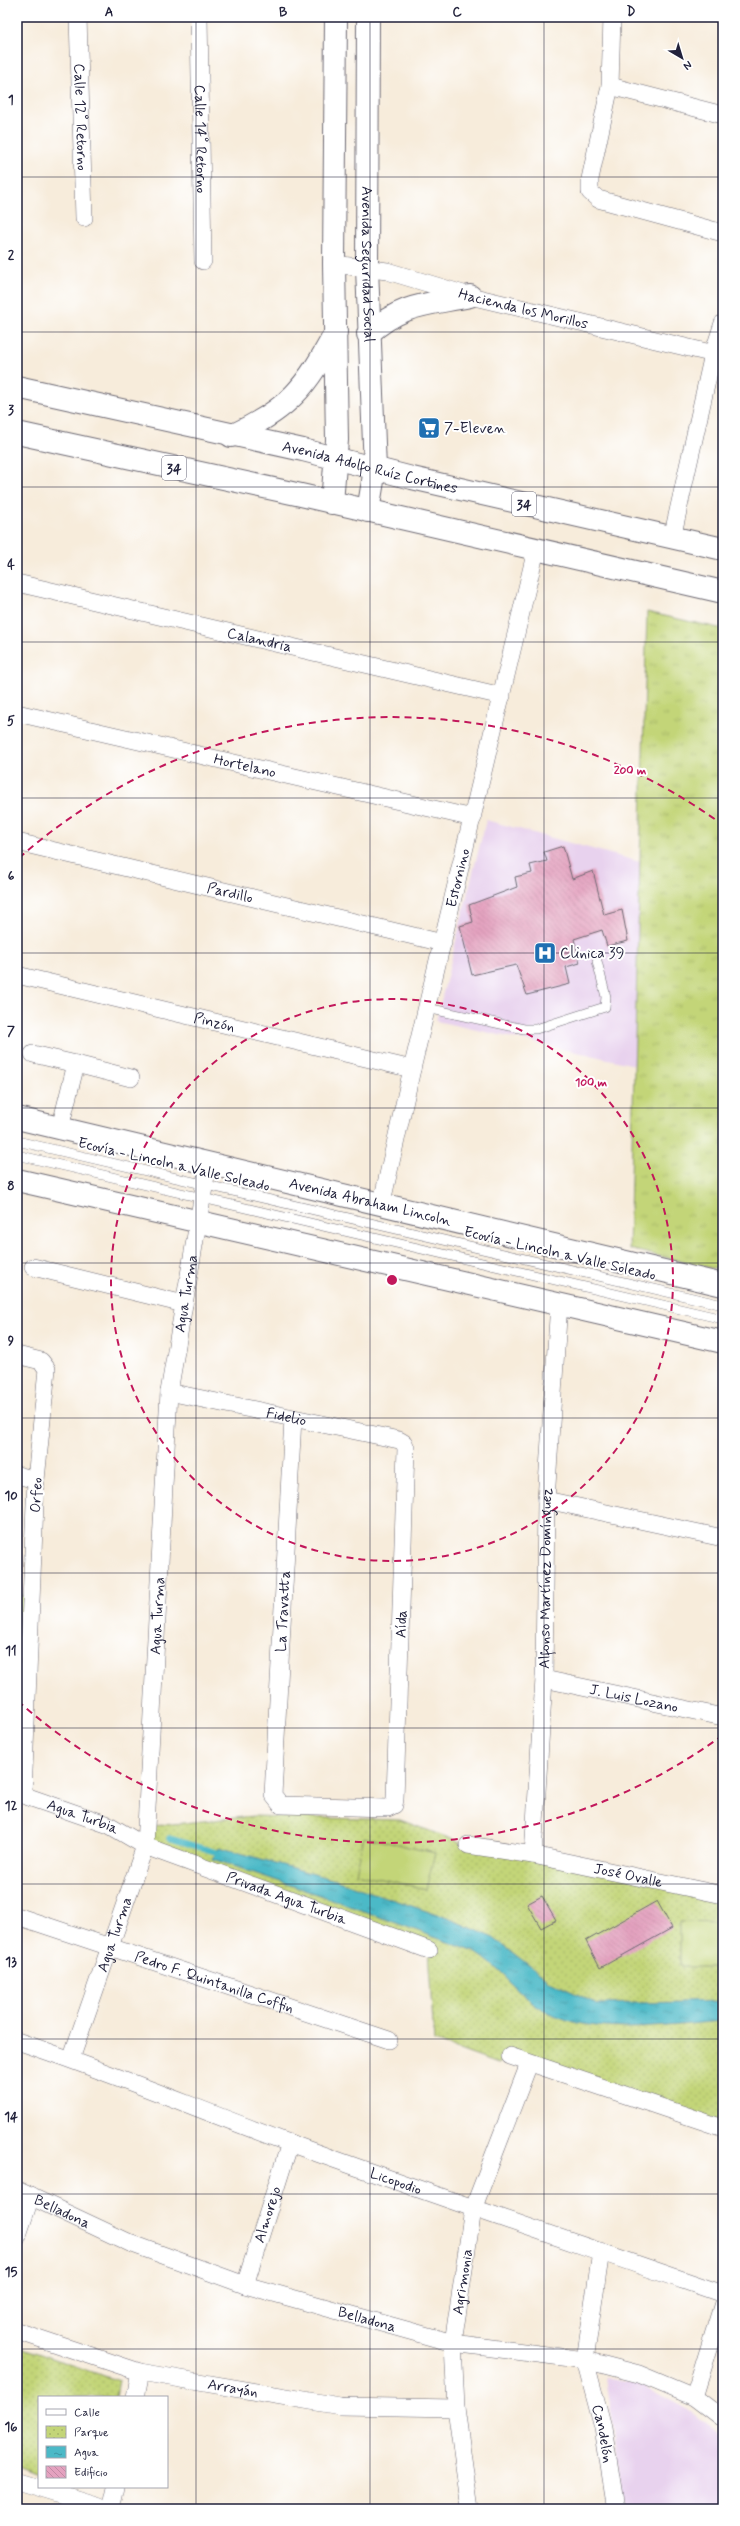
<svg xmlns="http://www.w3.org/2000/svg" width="740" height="2526" viewBox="0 0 740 2526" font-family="Mynerve,sans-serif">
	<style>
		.built { fill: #e8d2ee }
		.grass { fill: url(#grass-tufts); stroke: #727c5a }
		.park { fill: url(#park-dots); stroke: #727c5a }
		.pitch { fill: #c3d578; stroke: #727c5a }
		.water { fill: url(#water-ripples); stroke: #376e81 }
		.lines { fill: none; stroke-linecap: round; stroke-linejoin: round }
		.stream { stroke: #4cb9c7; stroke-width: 5.5 }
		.building { fill: url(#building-back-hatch) }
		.lane-casing { stroke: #6d6973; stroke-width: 10 }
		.street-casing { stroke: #6d6973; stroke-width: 18 }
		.secondary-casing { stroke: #6d6973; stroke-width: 24 }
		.primary-casing { stroke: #6d6973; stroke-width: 24 }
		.lane { stroke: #fff; stroke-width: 9 }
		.street { stroke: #fff; stroke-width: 17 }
		.secondary { stroke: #fff; stroke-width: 22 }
		.primary { stroke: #fff; stroke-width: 22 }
		.grid { fill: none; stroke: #22223b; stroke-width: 1; stroke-opacity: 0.55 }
		.ring { fill: none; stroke: #c2185b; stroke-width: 2; stroke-dasharray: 7 5 }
		.labels { text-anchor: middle; stroke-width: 4; stroke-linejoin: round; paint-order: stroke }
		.shield { fill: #fff; stroke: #646476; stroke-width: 1 }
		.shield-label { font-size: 14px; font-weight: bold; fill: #22223b }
		.street-label { font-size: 15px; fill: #22223b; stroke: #fff }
		.poi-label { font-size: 15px; fill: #22223b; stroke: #fff; text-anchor: start }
		.centre { fill: #c2185b; stroke: #fff; stroke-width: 2 }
		.ring-label { font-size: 12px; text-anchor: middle; font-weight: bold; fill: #c2185b; stroke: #fff; stroke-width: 4; stroke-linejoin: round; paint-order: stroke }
		.neatline { fill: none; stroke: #22223b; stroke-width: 1.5 }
		.grid-label { font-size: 13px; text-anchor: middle; font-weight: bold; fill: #22223b }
	</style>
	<defs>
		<pattern id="grass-tufts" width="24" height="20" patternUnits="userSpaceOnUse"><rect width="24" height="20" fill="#c3d578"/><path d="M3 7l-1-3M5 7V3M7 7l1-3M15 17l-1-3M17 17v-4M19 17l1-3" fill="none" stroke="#a7b769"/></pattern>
		<pattern id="park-dots" width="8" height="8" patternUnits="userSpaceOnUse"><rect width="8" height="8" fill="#c3d578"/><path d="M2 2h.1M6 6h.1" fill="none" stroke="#a7b769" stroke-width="1.8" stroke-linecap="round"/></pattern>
		<pattern id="water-ripples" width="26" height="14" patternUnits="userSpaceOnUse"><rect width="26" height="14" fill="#4cb9c7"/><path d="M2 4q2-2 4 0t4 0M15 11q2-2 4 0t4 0" fill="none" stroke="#3f96a3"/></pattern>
		<pattern id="building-back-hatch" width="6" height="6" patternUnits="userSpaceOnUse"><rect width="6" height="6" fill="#e4a2bf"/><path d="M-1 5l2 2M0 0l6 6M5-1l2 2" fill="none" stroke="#c38ba5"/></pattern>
	</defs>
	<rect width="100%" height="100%" fill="#fff"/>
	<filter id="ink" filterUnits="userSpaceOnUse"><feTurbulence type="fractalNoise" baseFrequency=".025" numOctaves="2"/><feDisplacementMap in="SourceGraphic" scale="8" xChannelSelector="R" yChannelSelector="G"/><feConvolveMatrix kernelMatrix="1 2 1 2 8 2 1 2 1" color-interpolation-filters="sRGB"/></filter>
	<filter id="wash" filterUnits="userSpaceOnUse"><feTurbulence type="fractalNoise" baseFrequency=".012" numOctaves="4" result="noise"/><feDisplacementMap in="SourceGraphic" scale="16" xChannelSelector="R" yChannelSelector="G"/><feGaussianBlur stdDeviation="0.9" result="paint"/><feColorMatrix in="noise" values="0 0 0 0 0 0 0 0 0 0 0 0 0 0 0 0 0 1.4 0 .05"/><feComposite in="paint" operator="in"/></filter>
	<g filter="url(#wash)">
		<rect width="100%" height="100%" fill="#f7ecdb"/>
		<g class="built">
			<polygon points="486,820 640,862 635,1065 436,1021"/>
			<polygon points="606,2377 640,2384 688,2410 723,2436 723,2509 625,2509"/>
		</g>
		<polygon class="grass" points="647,612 723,629 723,1271 629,1249"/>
		<g class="park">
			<polygon points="17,1594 31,1597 17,1793"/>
			<polygon points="254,1816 400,1820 468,1845 723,1895 723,2128 511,2056 498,2064 434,2041 428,1950 145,1846 152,1826"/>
			<polygon points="17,2346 119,2381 116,2397 39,2397 39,2476 17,2467"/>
		</g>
		<g class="pitch">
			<polygon points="364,1837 435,1853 426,1889 356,1873"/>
			<polygon points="680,1922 723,1923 723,1967 680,1967"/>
		</g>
		<path class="water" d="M219,1847l119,34 112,38 42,18 59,45 47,22 125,-3v20c-60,4 -136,20 -188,-17 -22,-16 -37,-38 -60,-52l-144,-53 -118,-40z"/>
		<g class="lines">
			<polyline class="stream" points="169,1838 222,1854"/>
		</g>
		<g id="blocks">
			<g class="building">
				<polygon points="563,846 572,879 593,871 604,915 622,910 628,941 607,946 602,930 574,939 580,963 566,967 570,984 527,995 516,965 472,975 460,926 473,922 469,905 517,887 515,877 532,873 530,865 547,861 544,852"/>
				<polygon points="542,1896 556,1920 541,1928 527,1904"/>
				<polygon points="657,1901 672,1928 600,1968 586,1941"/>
			</g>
		</g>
	</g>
	<g filter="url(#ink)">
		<use href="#blocks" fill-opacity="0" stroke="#6d6973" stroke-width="1"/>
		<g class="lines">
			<g class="lane-casing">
				<g id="lane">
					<polyline points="427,1008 524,1029 536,1029 605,1007 606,997 597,961"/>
					<polyline points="17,1141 723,1305"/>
					<polyline points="17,1155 723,1319"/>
				</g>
			</g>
			<g class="street-casing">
				<g id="street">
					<path id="s1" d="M78,17l6,201"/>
					<path id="s2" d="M199,17l4,244"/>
					<polyline points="612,17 610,86 590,179 590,192 598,199 723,233"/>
					<polyline points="610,86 723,115"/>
					<path id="s3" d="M334,264l53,7 83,25 253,60"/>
					<polyline points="672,538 713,354 723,323"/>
					<path id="s4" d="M17,583l485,113"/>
					<path id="s5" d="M17,713l456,105"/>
					<path id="s6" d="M17,842l426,101"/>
					<path id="s7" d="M17,975l395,94"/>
					<polyline points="33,1054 76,1064"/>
					<polyline points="60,1128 76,1064 131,1078"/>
					<path id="s8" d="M381,1206l31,-137 124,-519"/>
					<polyline points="33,1267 184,1304"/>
					<polyline points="17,1355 41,1361 47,1369 36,1480 23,1795"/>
					<path id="s9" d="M169,1392l230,48 5,3 2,5 -11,351 -1,6 -6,3 -107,-3 -8,-10 20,-377"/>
					<polyline points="17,1475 36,1480"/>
					<polyline points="546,1500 723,1538"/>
					<path id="s10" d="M544,1679l179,38"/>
					<path id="s11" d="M17,1793l92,32 36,21 284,104"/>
					<path id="s12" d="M468,1845l65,10 190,40"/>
					<path id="s13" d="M533,1855l11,-176 2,-179 13,-197"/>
					<path id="s14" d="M17,1916l372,124"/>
					<path id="s15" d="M17,2041c93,31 183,69 275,103 143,52 287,100 431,150"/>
					<polyline points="510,2056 723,2128"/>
					<path id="s16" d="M71,2059l74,-213 24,-454 39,-228"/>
					<path id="s17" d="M17,2190l113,53 115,42 208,58 132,17 54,14 55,23 29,22"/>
					<polyline points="17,2238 31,2196"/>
					<path id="s18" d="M601,2251l-16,109 18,68 13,81"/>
					<path id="s19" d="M245,2285l45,-142"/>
					<path id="s20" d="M17,2331l123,41 200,34 116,2"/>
					<polyline points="135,2397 140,2372"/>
					<polyline points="694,2397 723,2303"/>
					<polyline points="17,2481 109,2509"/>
					<polyline points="111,2509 116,2487"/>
					<path id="s21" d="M470,2509l-14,-101 -3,-65 20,-134 56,-145"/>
				</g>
			</g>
			<g class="secondary-casing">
				<g id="secondary">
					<path id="s22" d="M368,17l-1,251 8,201 -7,42"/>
					<path d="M368,334c35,-31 58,-29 102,-38"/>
					<polyline points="332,503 337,440 334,264 336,17"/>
					<path id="s23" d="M17,1118l706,167"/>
					<polyline points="17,1180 723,1342"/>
				</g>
			</g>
			<g class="primary-casing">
				<g id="primary">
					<path id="s24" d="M17,387l286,63 109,28 311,71"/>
					<polyline points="17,433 301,495 723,592"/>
					<path d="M231,436c59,-27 75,-49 105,-104"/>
				</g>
			</g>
			<use href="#lane" class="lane"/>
			<use href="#street" class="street"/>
			<use href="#secondary" class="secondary"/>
			<use href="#primary" class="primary"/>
		</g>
	</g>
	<path class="grid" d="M196,17v2492M370,17v2492M544,17v2492M17,177h706M17,332h706M17,487h706M17,642h706M17,798h706M17,953h706M17,1108h706M17,1263h706M17,1418h706M17,1573h706M17,1728h706M17,1884h706M17,2039h706M17,2194h706M17,2349h706"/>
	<g class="ring">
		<circle cx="392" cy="1280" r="281"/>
		<path d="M723 1735A563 563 0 0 1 19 1702M19 858A563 563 0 0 1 723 825"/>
	</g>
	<defs>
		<g id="supermarket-square" transform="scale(1.15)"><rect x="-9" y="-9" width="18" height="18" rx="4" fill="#1f6fb2" stroke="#fff"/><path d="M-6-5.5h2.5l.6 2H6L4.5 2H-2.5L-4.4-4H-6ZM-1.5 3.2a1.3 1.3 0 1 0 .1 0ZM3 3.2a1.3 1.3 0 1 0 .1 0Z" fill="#fff"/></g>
		<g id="hospital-square" transform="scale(1.15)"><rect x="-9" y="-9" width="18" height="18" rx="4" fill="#1f6fb2" stroke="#fff"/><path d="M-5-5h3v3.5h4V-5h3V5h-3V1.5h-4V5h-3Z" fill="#fff"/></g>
	</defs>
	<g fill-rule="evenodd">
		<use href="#supermarket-square" x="429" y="428"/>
		<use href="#hospital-square" x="545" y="953"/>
	</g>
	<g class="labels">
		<g class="shield">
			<rect x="162" y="456" width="24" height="24" rx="3"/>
			<rect x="512" y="492" width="24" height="24" rx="3"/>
		</g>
		<g class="shield-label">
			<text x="174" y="473">34</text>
			<text x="524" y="509">34</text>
		</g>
		<g class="street-label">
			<text dy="5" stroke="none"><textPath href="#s1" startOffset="100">Calle 12° Retorno</textPath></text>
			<text dy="5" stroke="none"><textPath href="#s2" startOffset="122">Calle 14° Retorno</textPath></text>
			<text dy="5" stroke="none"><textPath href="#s22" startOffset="247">Avenida Seguridad Social</textPath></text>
			<text dy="5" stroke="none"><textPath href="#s3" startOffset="195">Hacienda los Morillos</textPath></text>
			<text dy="5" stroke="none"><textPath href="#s24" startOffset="362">Avenida Adolfo Ruíz Cortines</textPath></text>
			<text dy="5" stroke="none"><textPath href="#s4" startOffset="249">Calandria</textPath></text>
			<text dy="5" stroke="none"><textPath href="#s5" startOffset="234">Hortelano</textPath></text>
			<text dy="5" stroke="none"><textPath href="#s8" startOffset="337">Estornino</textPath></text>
			<text dy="5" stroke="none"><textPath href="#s6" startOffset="219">Pardillo</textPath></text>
			<text dy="5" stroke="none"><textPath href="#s7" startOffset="203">Pinzón</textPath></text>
			<text transform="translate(174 1164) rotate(13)" y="5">Ecovía - Lincoln a Valle Soleado</text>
			<text dy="5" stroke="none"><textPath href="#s23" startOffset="363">Avenida Abraham Lincoln</textPath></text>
			<text transform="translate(560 1253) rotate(13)" y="5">Ecovía - Lincoln a Valle Soleado</text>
			<text dy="5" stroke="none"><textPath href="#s16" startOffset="780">Agua Turma</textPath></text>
			<text dy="5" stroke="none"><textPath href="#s9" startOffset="120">Fidelio</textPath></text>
			<text transform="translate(36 1495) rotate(-87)" y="5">Orfeo</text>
			<text dy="5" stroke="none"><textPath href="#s13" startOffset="277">Alfonso Martínez Domínguez</textPath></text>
			<text dy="5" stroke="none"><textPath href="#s9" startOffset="914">La Travatta</textPath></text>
			<text dy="5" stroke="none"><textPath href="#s16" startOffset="456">Agua Turma</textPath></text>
			<text transform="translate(401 1624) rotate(-88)" y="5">Aída</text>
			<text dy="5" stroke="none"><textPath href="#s10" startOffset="92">J. Luis Lozano</textPath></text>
			<text dy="5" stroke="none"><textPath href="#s11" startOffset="70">Agua Turbia</textPath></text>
			<text dy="5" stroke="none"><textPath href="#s12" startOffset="163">José Ovalle</textPath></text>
			<text dy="5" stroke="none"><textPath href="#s11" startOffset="290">Privada Agua Turbia</textPath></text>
			<text dy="5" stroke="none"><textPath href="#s16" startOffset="132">Agua Turma</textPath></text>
			<text dy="5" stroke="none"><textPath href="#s14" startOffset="208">Pedro F. Quintanilla Coffin</textPath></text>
			<text dy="5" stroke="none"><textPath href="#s15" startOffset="404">Licopodio</textPath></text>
			<text dy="5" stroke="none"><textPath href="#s17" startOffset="50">Belladona</textPath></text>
			<text dy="5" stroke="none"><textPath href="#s19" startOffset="74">Almorejo</textPath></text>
			<text dy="5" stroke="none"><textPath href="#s21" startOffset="229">Agrimonia</textPath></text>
			<text dy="5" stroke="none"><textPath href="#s17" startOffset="374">Belladona</textPath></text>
			<text dy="5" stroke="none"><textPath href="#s20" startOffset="224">Arrayán</textPath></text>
			<text dy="5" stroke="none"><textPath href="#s18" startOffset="186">Candelón</textPath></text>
		</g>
		<g class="poi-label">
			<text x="444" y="433">7-Eleven</text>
			<text x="560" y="958">Clinica 39</text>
		</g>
	</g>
	<circle cx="392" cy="1280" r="6" class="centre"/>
	<g class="ring-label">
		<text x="630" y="774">200 m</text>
		<text x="591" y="1086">100 m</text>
	</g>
	<rect width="740" height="2526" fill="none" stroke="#fff" stroke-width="44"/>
	<rect x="38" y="2396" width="130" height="92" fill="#ffffff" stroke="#a7a7b1"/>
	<rect x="46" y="2409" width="20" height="6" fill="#ffffff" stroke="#a7a7b1"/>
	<text x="74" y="2416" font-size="12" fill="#22223b">Calle</text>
	<rect x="46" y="2426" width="20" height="12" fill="url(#park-dots)" stroke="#a7a7b1"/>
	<text x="74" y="2436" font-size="12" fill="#22223b">Parque</text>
	<rect x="46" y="2446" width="20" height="12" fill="url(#water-ripples)" stroke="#a7a7b1"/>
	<text x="74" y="2456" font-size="12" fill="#22223b">Agua</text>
	<rect x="46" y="2466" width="20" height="12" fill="url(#building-back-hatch)" stroke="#a7a7b1"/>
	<text x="74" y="2476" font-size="12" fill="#22223b">Edificio</text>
	<g transform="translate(682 58) rotate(142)" stroke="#ffffff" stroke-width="3" paint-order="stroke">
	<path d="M0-3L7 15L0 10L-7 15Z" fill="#22223b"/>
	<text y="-6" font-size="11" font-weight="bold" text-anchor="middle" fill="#22223b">N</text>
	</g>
	<rect x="22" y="22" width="696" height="2482" class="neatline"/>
	<g class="grid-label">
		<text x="109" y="16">A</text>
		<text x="283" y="16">B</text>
		<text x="457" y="16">C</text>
		<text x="631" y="16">D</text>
		<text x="11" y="104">1</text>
		<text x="11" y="259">2</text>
		<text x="11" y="414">3</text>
		<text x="11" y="569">4</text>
		<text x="11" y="725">5</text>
		<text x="11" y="880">6</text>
		<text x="11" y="1035">7</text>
		<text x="11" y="1190">8</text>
		<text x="11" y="1345">9</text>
		<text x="11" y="1500">10</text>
		<text x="11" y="1655">11</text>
		<text x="11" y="1810">12</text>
		<text x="11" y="1966">13</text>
		<text x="11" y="2121">14</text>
		<text x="11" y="2276">15</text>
		<text x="11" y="2431">16</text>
	</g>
</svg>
